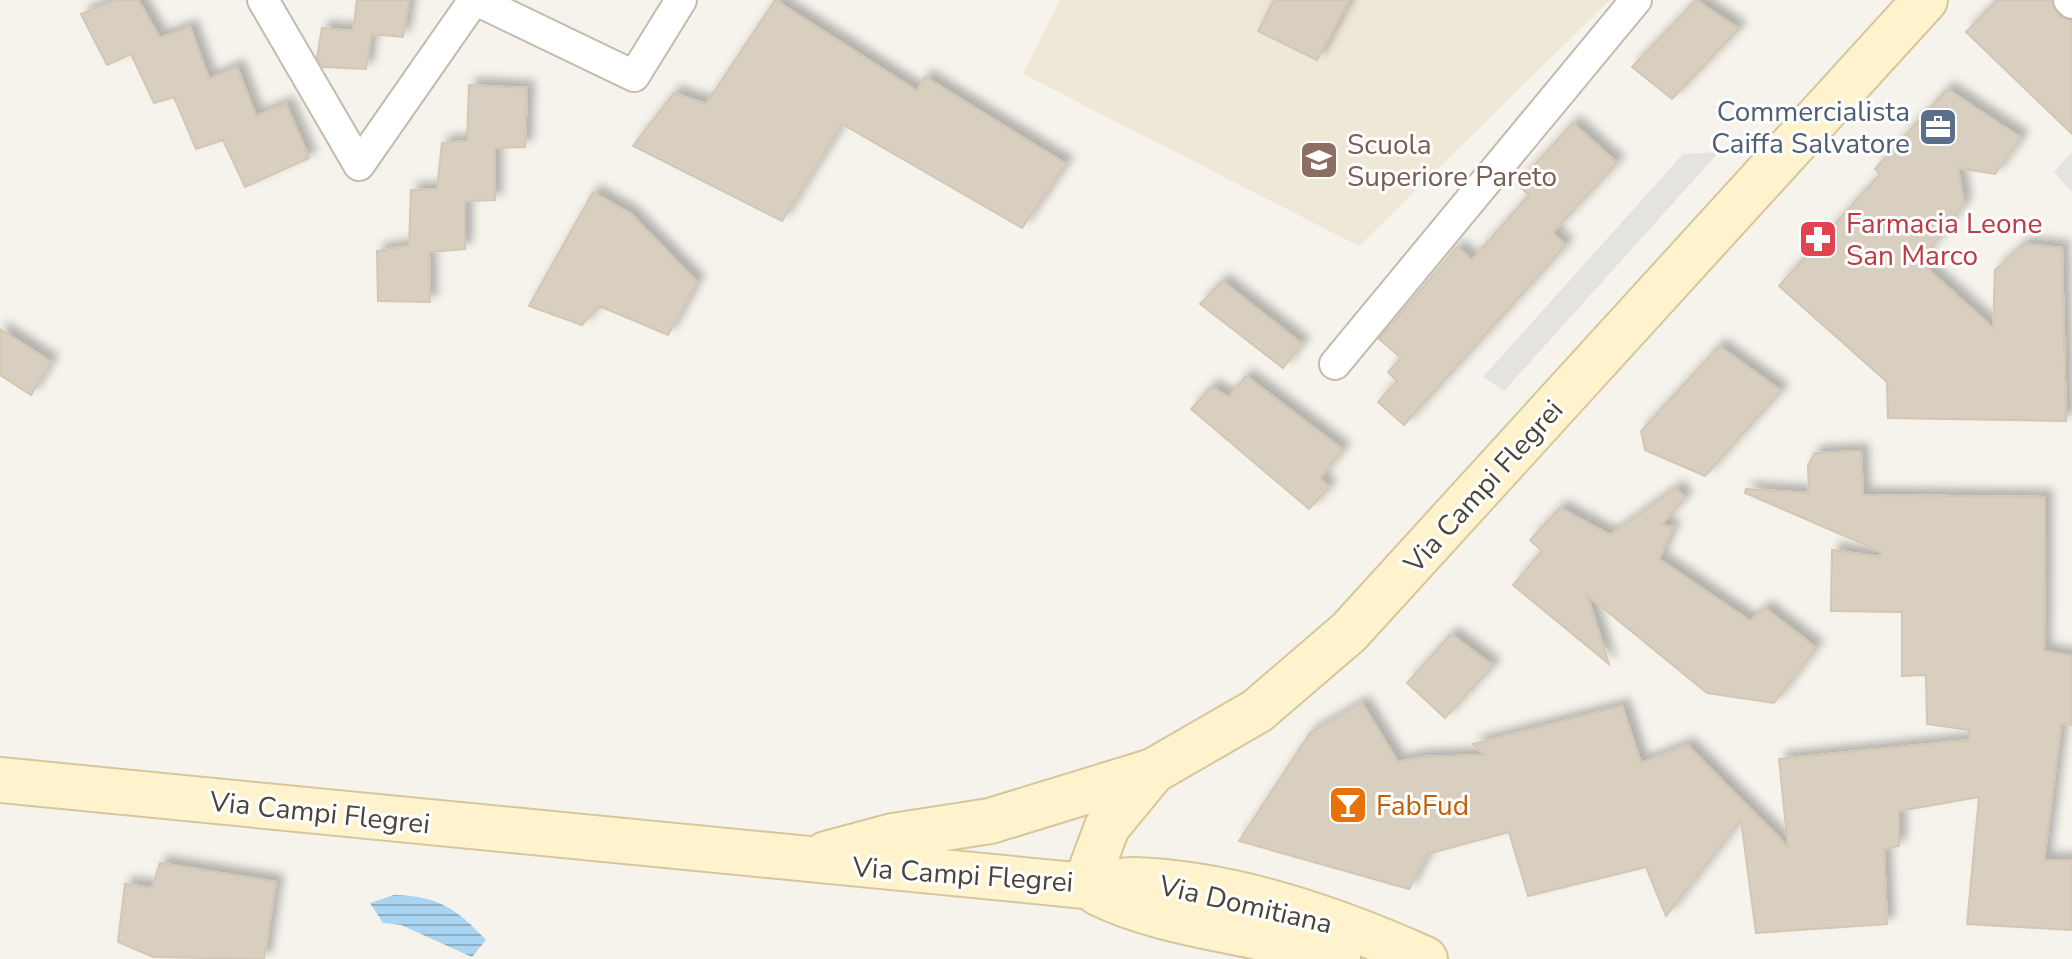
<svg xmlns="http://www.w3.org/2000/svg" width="2072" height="959" viewBox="0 0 2072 959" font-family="'Nunito Sans',sans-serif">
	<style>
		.education { fill: #efe8d6 }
		.parking { fill: #e5e3e0 }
		.water { fill: url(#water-rules) }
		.building { fill: #d8cfc1; stroke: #d3c7b4; stroke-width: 2; filter: url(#shadow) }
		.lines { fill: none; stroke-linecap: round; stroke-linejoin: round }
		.street-casing { stroke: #c2bbae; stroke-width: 34 }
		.secondary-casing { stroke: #d6c79b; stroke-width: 48 }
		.street { stroke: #fff; stroke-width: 30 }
		.secondary { stroke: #fff3cd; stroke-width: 44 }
		.labels { text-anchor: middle; stroke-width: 6; stroke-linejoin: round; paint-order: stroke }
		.service-label { font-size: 28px; fill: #4e5e75; stroke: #fff; text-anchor: end }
		.education-label { font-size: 28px; fill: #785e54; stroke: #fff; text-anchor: start }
		.health-label { font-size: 28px; fill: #be3a42; stroke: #fff; text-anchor: start }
		.street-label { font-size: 28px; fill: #4b4439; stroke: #fff }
		.food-label { font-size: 28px; fill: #c56008; stroke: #fff; text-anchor: start }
	</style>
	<defs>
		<pattern id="water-rules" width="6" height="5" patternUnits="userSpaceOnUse" patternTransform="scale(2)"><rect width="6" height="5" fill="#a9d4f2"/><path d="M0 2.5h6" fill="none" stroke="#8caec5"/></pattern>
		<filter id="shadow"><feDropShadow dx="7" dy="-7" stdDeviation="4" flood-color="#0004"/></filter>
	</defs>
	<rect width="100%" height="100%" fill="#f6f3ec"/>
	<polygon class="education" points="1060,0 1610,0 1359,246 1023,74"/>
	<g class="parking">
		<polygon points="1719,152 1504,391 1483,377 1683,154"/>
		<polygon points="2072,152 2072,192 2054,172"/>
	</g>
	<path class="water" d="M394,895c44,1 62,13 92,45l-14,17 -71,-32 -18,-2 -13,-20z"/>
	<g class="building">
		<polygon points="117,0 138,0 160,38 190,27 209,79 237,67 256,116 286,104 309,158 245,187 223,140 196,149 174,97 154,103 131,54 107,65 81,14"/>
		<polygon points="357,0 409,0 403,37 371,34 366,69 323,67 317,57 322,28 353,31"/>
		<polygon points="775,0 917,91 925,77 1066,164 1022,228 842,124 782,221 633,146 674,93 706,104"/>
		<polygon points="1274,0 1349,0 1317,60 1258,31"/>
		<polygon points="1696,0 1739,29 1672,99 1632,67"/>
		<polygon points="1997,0 2052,0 2059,16 2072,20 2072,134 1966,32"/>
		<polygon points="469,85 527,88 525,147 495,148 495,200 465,201 465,249 429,252 430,302 378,301 377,251 409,246 411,190 437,189 442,143 467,141"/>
		<polygon points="1947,89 2021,138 1995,174 1958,168 1964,204 1920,262 1993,328 1995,270 2024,244 2062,248 2066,421 1888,418 1887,382 1779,286 1880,174 1875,169"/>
		<polygon points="1573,123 1617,163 1552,233 1566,245 1404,425 1378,402 1397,381 1388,372 1401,358 1379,339 1457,247 1472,260 1529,195 1517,184"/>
		<polygon points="593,192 631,214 697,282 668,335 599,306 582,325 529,306"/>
		<polygon points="1222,281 1302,344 1283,368 1200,304"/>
		<polygon points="0,329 51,362 31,395 0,375"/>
		<polygon points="1719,346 1781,391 1705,476 1645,450 1641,431"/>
		<polygon points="1246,376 1343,450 1320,478 1329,488 1309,509 1191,409 1211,387 1229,397"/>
		<polygon points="1861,451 1863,495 2045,497 2044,651 2072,656 2072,725 2061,724 2044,860 2072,860 2072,930 1967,924 1979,797 1899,811 1899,846 1884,849 1887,924 1756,933 1741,820 1666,916 1646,867 1528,896 1509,832 1427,854 1409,889 1239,841 1310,733 1362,703 1398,762 1421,757 1485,755 1473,744 1622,706 1641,763 1687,745 1788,847 1779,759 1969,740 1969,730 1927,724 1926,675 1902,676 1902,612 1831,611 1832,550 1880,557 1882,552 1745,493 1746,489 1809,493 1808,465 1815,453"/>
		<polygon points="1676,488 1685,498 1661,525 1673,527 1659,559 1750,621 1765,608 1816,648 1774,703 1707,693 1587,595 1609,664 1513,585 1542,551 1530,540 1560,508 1610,535"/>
		<polygon points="1451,634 1493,666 1445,718 1407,683"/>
		<polygon points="160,863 276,882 264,959 153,957 118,942 125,884 152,888"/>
	</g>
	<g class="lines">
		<g class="street-casing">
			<g id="street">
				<polyline points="263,0 359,165 474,0"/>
				<polyline points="476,0 634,76 681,0"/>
				<polyline points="2069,0 2072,3"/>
				<polyline points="1335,364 1636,0"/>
			</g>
		</g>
		<g class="secondary-casing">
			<g id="secondary">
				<path d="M0,780l1085,106c16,-2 33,-6 49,-6 99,3 202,39 291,79"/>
				<polyline points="826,854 893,836 990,821 1153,771"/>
				<polyline points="1085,886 1107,827 1153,771 1257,711 1349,632 1925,0"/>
				<path d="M1098,893c74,36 162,37 240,66"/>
			</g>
		</g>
		<use href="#street" class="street"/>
		<use href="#secondary" class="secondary"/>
	</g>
	<defs>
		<g id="office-square" transform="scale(2)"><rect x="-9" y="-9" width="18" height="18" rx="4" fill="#5c6f8a" stroke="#fff"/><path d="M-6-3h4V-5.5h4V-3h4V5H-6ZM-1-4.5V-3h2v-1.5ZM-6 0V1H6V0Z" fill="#fff"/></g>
		<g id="school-square" transform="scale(2)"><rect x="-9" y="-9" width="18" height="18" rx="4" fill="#8d6e63" stroke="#fff"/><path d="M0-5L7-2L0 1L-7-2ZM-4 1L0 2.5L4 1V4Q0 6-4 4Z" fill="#fff"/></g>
		<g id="pharmacy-square" transform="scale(2)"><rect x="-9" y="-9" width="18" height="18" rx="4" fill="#e0444e" stroke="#fff"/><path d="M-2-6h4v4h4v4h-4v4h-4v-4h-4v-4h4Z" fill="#fff"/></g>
		<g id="bar-square" transform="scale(2)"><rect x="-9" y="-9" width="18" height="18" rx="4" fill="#e8710a" stroke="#fff"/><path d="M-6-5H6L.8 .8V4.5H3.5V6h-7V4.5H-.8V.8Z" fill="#fff"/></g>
	</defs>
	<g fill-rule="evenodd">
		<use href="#office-square" x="1938" y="127"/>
		<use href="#school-square" x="1319" y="160"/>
		<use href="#pharmacy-square" x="1818" y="239"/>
		<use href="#bar-square" x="1348" y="805"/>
	</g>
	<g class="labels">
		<g class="service-label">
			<text x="1910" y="121">Commercialista<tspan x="1910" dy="32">Caiffa Salvatore</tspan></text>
		</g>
		<g class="education-label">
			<text x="1347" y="154">Scuola<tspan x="1347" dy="32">Superiore Pareto</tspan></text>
		</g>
		<g class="health-label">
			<text x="1846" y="233">Farmacia Leone<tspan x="1846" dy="32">San Marco</tspan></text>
		</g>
		<g class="street-label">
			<text transform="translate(1483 486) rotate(-48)" y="10">Via Campi Flegrei</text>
			<text transform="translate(320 812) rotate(6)" y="10">Via Campi Flegrei</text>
			<text transform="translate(963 874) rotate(4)" y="10">Via Campi Flegrei</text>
			<text transform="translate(1246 904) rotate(13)" y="10">Via Domitiana</text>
		</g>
		<g class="food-label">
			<text x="1376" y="815">FabFud</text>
		</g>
	</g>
</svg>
